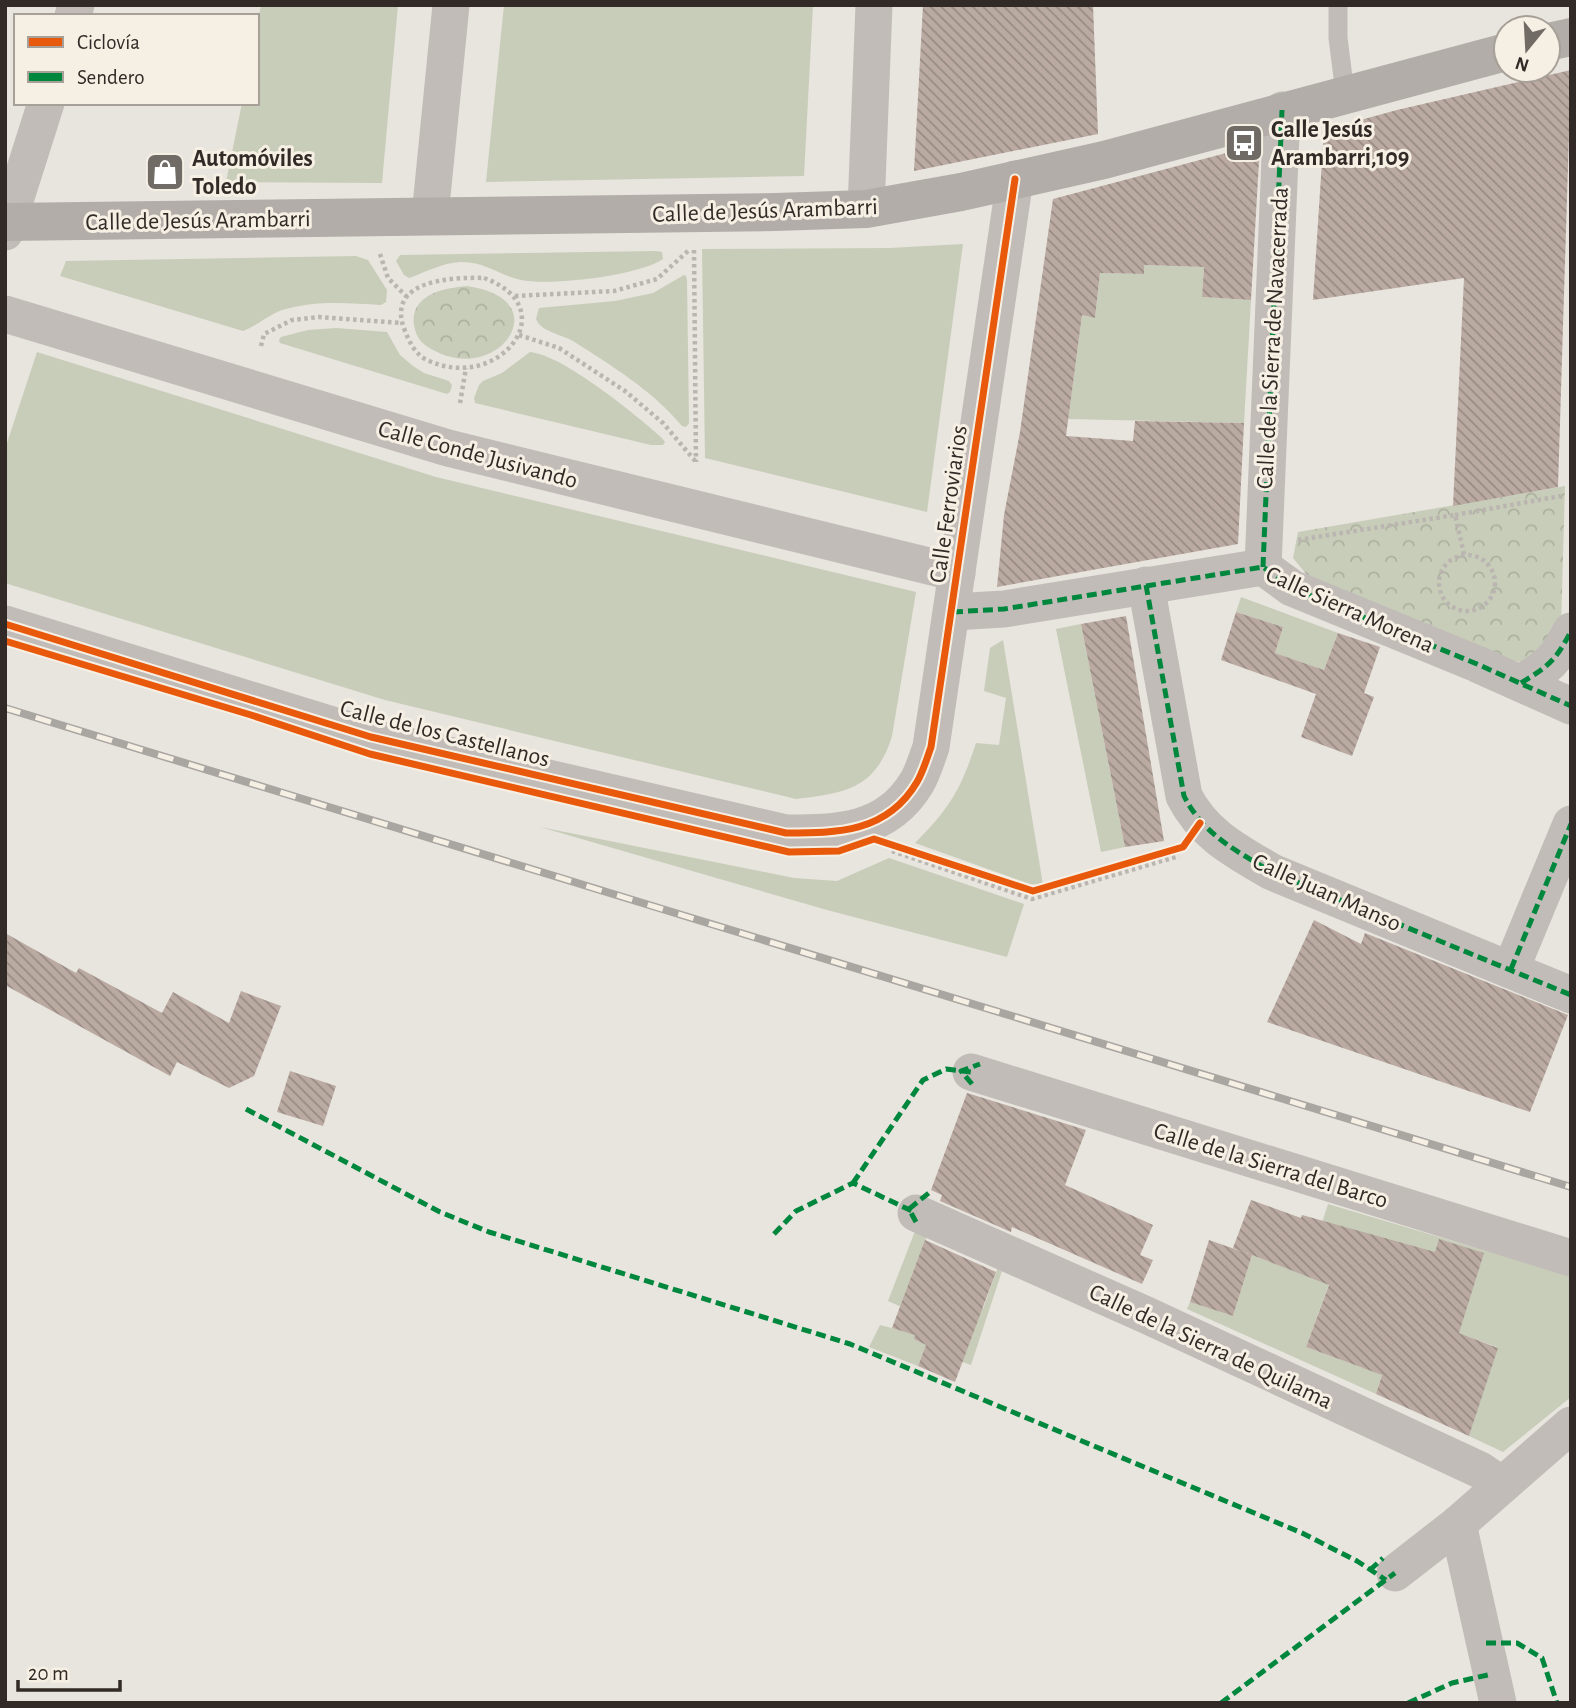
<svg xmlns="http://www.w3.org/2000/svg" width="1576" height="1708" viewBox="0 0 1576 1708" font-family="'Alegreya Sans',sans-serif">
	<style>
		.green { fill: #c8cdb9; fill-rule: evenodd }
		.park { fill: url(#park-crowns) }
		.building { fill: url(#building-back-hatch) }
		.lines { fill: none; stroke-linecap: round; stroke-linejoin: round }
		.path { stroke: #bab5b0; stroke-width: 4.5; stroke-dasharray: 3.5 3.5; stroke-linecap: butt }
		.service { stroke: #c1bcb7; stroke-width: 19 }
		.minor { stroke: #c1bcb7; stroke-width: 37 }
		.secondary { stroke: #b2ada8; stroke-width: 38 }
		.rail-casing { stroke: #a9a5a1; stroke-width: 8 }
		.rail { stroke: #f6efe4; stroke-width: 5; stroke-dasharray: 16; stroke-linecap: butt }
		.quiet { stroke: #00873e; stroke-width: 5; stroke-dasharray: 10 5; stroke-linecap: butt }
		.cycleway-casing { stroke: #f6efe4; stroke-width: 11 }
		.cycleway { stroke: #e8590c; stroke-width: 7 }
		.labels { text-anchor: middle; stroke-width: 6; stroke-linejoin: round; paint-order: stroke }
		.poi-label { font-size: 24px; font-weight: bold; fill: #312a26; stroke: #f6efe4; text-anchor: start }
		.street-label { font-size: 24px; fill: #312a26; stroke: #f6efe4 }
	</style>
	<defs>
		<pattern id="park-crowns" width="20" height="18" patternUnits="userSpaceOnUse" patternTransform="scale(1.75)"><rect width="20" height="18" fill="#c8cdb9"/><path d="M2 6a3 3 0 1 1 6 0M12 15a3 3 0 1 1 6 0" fill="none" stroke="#acb09f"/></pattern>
		<pattern id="building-back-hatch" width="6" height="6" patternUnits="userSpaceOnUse" patternTransform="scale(1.75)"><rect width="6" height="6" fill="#baaaa2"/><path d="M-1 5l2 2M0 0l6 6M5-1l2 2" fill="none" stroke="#988b84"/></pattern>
	</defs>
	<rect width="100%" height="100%" fill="#e8e4de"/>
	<g class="green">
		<polygon points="261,5 398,5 382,183 226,182 242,103 257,103 257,26"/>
		<polygon points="504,5 813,5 804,176 486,182"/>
		<polygon points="963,244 927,512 705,458 702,249 889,248"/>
		<path d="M656,251l6,1 1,7c-25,17 -113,27 -142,21 -22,-5 -37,-19 -61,-18 -18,1 -34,10 -51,16l-5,-3 -8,-14 4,-6z"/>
		<path d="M356,256l12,4 19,30 -1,12 -5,3c-33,-2 -66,-5 -99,5 -14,5 -25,16 -39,21l-183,-55 6,-15z"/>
		<polygon points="1144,265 1204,267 1202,297 1251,300 1244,423 1068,419 1082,315 1095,318 1100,273 1144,274"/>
		<path d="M684,275l2,1 1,4 2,143 -3,4 -4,-1c-30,-36 -70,-60 -109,-85 -12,-7 -32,-9 -37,-22l3,-11 76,-7 38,-8z"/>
		<polygon points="336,328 387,332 400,355 413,366 424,373 449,381 452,385 450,392 447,394 280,343 279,340 281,337 308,330"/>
		<path d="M37,352l399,125 480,115 -24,144c-16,53 -47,57 -96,63l-411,-99 -380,-117v-134z"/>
		<path d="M530,352c33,3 105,62 131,85l4,5 -2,3h-12l-176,-42 -1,-5 5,-13 4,-4 19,-8z"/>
		<polygon points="1241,597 1338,633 1324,670 1275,653 1283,627 1236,612"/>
		<polygon points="1081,624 1125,847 1101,852 1056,629"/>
		<path d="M1003,640l40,245 -13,-1 -115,-41c35,-35 46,-54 61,-100l23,2 7,-47 -22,-7 6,-43z"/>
		<polygon points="540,827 794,878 837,881 889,858 1024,904 1007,957 827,910"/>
		<path d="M1328,1204l243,72v121l-68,55 -34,-16 28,-89 -96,-35 -25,82 -189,-85 3,-7 43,14 19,-61 53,20zM1329,1284l34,84 -57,-21z"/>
		<polygon points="917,1226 929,1231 911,1277 926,1305 914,1339 926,1345 918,1366 869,1347 880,1325 899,1330 906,1309 888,1301"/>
		<polygon points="999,1264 1004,1265 971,1365 948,1357 943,1296 983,1309"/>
	</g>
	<g class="park">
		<path d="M467,286c93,13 31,100 -34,64 -11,-6 -17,-12 -19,-25 -4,-30 29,-37 53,-39z"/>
		<polygon points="1565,486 1561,628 1528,662 1511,661 1307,575 1293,558 1298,532"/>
	</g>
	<g class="building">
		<polygon points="923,5 1093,5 1098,134 914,171"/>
		<polygon points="1571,70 1558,487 1453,506 1464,278 1313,300 1324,130 1397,110"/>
		<polygon points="1260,144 1251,300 1202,297 1204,267 1144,265 1144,274 1100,273 1095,318 1082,315 1066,436 1133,441 1135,421 1244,423 1238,544 997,587 1004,515 1020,432 1053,199"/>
		<polygon points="1236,612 1283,627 1275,653 1324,670 1338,633 1380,647 1364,693 1374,697 1352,756 1301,737 1316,694 1221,660"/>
		<polygon points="1126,616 1164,841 1125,847 1081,624"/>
		<polygon points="1314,920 1361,944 1365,933 1568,1015 1530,1112 1267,1022"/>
		<polygon points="5,933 76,973 79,968 162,1013 173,992 229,1023 241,991 281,1006 254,1076 229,1088 177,1062 170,1076 5,985"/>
		<polygon points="290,1071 336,1086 323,1126 277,1112"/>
		<polygon points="967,1093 1086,1130 1065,1185 1153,1225 1140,1255 1153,1260 1142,1284 1012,1227 1011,1232 940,1201 942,1195 931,1190"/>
		<polygon points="1251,1200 1301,1218 1302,1215 1435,1252 1439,1239 1484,1253 1459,1333 1498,1348 1469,1436 1376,1394 1382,1375 1306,1347 1329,1285 1252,1255 1233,1316 1190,1302 1209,1240 1249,1254 1233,1248"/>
		<polygon points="925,1240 996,1272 955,1382 918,1366 926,1345 914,1339 915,1335 892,1328"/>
	</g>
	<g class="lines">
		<g class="path">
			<polyline points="694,250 696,462"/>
			<polyline points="380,254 388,278 407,297"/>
			<path d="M484,278c83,30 14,116 -57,82 -12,-6 -17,-17 -22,-29 -21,-51 46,-54 79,-53z"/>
			<polyline points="515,296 614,291 657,279 688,251"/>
			<polyline points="519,335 559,348 625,391 663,423 696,462"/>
			<polyline points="261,346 264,334 292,320 319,317 401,323"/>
			<polyline points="460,403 466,368"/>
			<polyline points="1455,515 1561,496"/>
			<polyline points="1298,540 1455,515 1464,554"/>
			<circle cx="1467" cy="583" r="28"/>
			<polyline points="892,851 1032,899 1179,856"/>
		</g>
		<polyline class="service" points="1338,5 1338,38 1345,93"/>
		<g class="minor">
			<polyline points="73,16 76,5"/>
			<polyline points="866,209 874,5"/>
			<polyline points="430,216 451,5"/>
			<polyline points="5,232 46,103"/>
			<polyline points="5,314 448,448 957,573"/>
			<polyline points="1263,567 1282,110"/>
			<path d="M1146,585l38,211c19,38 52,55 88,76l299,123"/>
			<polyline points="953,612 1004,609 1263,567 1292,588 1477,664 1571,706"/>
			<path d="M5,624l366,113 415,96c51,0 101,0 131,-51 6,-10 10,-24 14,-35l84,-568"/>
			<path d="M1521,683c28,-17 35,-23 50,-52"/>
			<polyline points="1511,969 1571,824"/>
			<polyline points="971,1072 1571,1258"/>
			<polyline points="916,1213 1144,1314 1480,1470 1502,1485"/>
			<polyline points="1458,1524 1498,1703"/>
			<polyline points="1395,1573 1458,1524 1571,1425"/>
		</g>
		<g class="secondary">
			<polyline points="1548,42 1571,37"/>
			<polyline points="5,222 775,212 866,209 961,192 1104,160 1506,52"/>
		</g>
		<g class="rail-casing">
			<polyline id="rail" points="5,708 1571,1187"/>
		</g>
		<use href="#rail" class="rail"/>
		<g class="quiet">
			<polyline points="1263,567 1282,110"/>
			<path d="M1146,585l38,211c19,38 52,55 88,76l299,123"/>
			<polyline points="953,612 1004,609 1263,567 1292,588 1477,664 1571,706"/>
			<path d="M1521,683c28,-17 35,-23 50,-52"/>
			<polyline points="1511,969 1571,824"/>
			<polyline points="972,1084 961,1071 980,1064"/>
			<polyline points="246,1109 440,1212 489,1232 850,1344 1302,1533 1357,1561 1386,1580"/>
			<polyline points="853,1183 923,1080 946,1069 971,1072"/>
			<polyline points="916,1222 909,1209 930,1192"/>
			<polyline points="774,1234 796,1211 853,1183 916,1213"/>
			<polyline points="1370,1570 1383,1558"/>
			<polyline points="1486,1643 1517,1643 1542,1658 1557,1703"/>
			<polyline points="1221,1703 1395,1573"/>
			<polyline points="1408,1703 1452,1683 1492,1674"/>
		</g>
		<g class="cycleway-casing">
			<g id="cycleway">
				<path d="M5,624l366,113 415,96c51,0 101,0 131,-51 6,-10 10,-24 14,-35l84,-568"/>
				<polyline points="5,641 251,715 370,754 789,852 839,851 874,839 1033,891 1183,847 1200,823"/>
			</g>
		</g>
		<use href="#cycleway" class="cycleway"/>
	</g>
	<defs>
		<g id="bus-square" transform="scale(2.0125)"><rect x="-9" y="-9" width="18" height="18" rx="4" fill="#716b66" stroke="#f6efe4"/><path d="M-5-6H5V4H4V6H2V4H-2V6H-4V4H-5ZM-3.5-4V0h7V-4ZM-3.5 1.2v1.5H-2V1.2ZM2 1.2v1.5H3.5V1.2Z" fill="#fff"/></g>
		<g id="shop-square" transform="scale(2.0125)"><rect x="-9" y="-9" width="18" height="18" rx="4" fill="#716b66" stroke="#f6efe4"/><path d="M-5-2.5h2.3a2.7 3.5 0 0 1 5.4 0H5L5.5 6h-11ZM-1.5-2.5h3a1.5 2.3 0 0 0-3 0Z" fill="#fff"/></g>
	</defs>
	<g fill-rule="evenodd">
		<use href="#bus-square" x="1244" y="143"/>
		<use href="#shop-square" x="165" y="172"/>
	</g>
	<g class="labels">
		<g class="poi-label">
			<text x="1271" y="137">Calle Jesús<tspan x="1271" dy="28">Arambarri,109</tspan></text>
			<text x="192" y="166">Automóviles<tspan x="192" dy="28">Toledo</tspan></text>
		</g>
		<g class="street-label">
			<text transform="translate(765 210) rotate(-2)" y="8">Calle de Jesús Arambarri</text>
			<text transform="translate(198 220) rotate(-1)" y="8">Calle de Jesús Arambarri</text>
			<text transform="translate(1272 338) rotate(-87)" y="8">Calle de la Sierra de Navacerrada</text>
			<text transform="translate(478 454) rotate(15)" y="8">Calle Conde Jusivando</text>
			<text transform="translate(948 504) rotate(-82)" y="8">Calle Ferroviarios</text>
			<text transform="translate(1350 609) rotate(24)" y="8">Calle Sierra Morena</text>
			<text transform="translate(445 733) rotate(14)" y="8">Calle de los Castellanos</text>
			<text transform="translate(1327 892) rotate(24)" y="8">Calle Juan Manso</text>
			<text transform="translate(1271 1165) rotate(17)" y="8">Calle de la Sierra del Barco</text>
			<text transform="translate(1211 1346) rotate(25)" y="8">Calle de la Sierra de Quilama</text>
		</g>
	</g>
	<rect width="1576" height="1708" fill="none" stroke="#312a26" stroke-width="14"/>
	<rect x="14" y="14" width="245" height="91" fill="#f6efe4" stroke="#a7a098" stroke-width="2"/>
	<rect x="28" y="37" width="35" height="10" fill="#e8590c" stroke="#a7a098" stroke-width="2"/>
	<text x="77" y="49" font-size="21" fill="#312a26">Ciclovía</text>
	<rect x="28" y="72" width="35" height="10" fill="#00873e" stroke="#a7a098" stroke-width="2"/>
	<text x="77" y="84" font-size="21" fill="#312a26">Sendero</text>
	<g transform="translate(1527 49) rotate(198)"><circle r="33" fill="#f6efe4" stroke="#a7a098" stroke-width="2"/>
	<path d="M0-5L12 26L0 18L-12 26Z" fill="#716b66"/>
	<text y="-10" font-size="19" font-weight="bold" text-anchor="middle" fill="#312a26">N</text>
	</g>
	<path d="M18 1680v10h102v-10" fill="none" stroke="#312a26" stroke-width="3.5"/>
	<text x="28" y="1680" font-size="21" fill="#312a26" stroke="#f6efe4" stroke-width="5" paint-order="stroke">20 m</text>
</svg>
